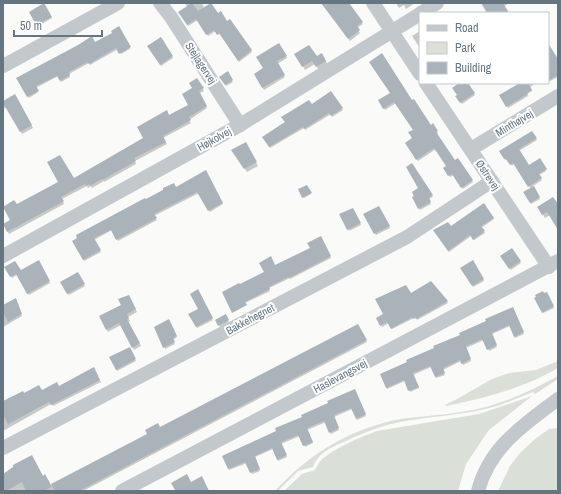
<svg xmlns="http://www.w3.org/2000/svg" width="561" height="494" viewBox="0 0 561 494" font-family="'Archivo Narrow',sans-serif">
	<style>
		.green { fill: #dadfd7 }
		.shadow { fill: #0003 }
		.building { fill: #aab3b9 }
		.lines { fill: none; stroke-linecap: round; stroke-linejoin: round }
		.street { stroke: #c3c8cc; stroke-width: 14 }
		.labels { text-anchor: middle; stroke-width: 4; stroke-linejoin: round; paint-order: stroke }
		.street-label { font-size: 11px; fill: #657683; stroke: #fff }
	</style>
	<rect width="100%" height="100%" fill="#fafaf8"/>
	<g class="green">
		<path d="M558,361v7c-34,20 -73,30 -112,38l-1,-1 12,-6 35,-20 17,-6 27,-3z"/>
		<path d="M558,376v3l-23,15 -2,-2c-17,7 -34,14 -52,18 -23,5 -46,6 -69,10 -24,3 -45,11 -66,21 -14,6 -27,11 -33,26l-15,4 -20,20h-3c32,-35 70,-59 116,-70 23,-5 47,-5 70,-9 34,-5 67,-19 97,-36z"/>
		<path d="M532,396l-43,34 -23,34 -8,27h-174l18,-17 13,-4c2,-4 4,-8 7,-11 15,-12 36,-21 55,-28l102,-17z"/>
		<polygon points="558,428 558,491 498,491 510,466 520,453 535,439 549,429"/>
	</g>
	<g class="shadow">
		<polygon points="185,3 202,3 204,8 227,22 230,20 252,52 239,62 220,34 218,35 216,31 208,36 198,20 188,26 179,12 187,7"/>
		<polygon points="323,3 346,3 351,8 363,24 357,28 360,33 350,41"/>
		<polygon points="396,3 415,3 406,9 404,5 399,8"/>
		<polygon points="482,3 510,3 504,6 508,13 488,13"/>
		<polygon points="44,4 52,18 38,26 30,12"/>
		<polygon points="119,28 130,49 121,54 118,49 90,65 89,63 69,74 70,77 61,82 58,76 36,88 38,92 29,98 18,78 95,43 114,33"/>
		<polygon points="420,31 420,48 412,36"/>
		<polygon points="160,38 173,58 161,66 149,46"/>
		<polygon points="279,44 287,58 277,64 285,77 264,90 255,75 265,69"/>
		<polygon points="548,51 558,61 558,77 550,81 548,78"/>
		<polygon points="296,54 316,58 322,54 328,65 319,70 315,64 305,70"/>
		<polygon points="227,73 233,82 226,86 221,77"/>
		<polygon points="197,79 204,91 200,93 207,108 189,120 191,123 163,138 167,144 135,161 136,164 104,182 104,181 92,188 91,186 88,188 87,186 62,199 64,204 9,234 4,224 11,221 16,206 73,180 144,138 169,116 189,105"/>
		<polygon points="461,83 467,83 475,95 462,104 456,96 458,95"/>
		<polygon points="518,83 536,83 530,87 532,91 527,94 528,96 508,108 500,96 519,84"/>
		<polygon points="331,92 343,110 332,117 331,114 305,130 304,128 270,148 263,137"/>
		<polygon points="15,95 33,128 22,134 7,107 3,109 3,102"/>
		<polygon points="379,100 412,102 431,126 433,125 438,133 437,134 455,162 458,159 473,182 463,189 454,175 450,177 444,169 448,166 436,149 418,161 407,143 413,139 414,130 396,103 385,110"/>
		<polygon points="532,133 537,140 519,151 529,167 539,160 546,171 539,175 542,180 533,186 540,199 531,204 524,192 531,189 514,164 512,166 507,159 505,160 500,151"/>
		<polygon points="245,143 258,166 247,172 233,150"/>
		<polygon points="412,164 433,197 428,199 431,204 420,210 413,198 419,189"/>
		<polygon points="205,172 223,204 210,212 199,193 154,216 157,220 118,241 112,230 94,240 101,252 84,261 73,242 146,200 176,188"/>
		<polygon points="307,186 311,194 304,198 299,190"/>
		<polygon points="484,204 494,219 481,228 485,233 474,240 471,236 449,252 434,231 450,227"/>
		<polygon points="558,206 558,228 550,215 545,218 538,207"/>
		<polygon points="378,207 390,228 376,235 364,214"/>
		<polygon points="352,209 361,225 349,231 341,215"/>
		<polygon points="320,237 331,258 290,279 290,278 269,288 270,291 245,303 240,285 311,248"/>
		<polygon points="512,249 521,263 511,270 501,256"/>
		<polygon points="38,261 50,283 29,295 17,275 12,278 6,267 20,272"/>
		<polygon points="473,262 484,281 473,287 462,268"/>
		<polygon points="78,273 85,286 69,295 61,282"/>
		<polygon points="431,282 448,303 417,320 416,318 414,319 414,318 392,329 389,323 382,327 377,318 384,314 377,299 393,291 394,292 411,294"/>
		<polygon points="197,291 213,320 197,328 190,314 199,309"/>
		<polygon points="546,293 554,308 543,313 535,298"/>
		<polygon points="128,296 137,312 128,317 130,321 128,322 141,346 134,350 121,325 108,332 100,316 122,305"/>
		<polygon points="16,300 22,316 3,327 3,306"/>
		<polygon points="513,308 524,334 515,338 510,326 492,334 497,347 489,351 484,340 466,348 471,361 463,365 461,361 443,370 445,375 436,378 431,367 413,375 419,388 410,392 405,381 387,389 381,375 435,349"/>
		<polygon points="225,315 229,322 220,327 216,320"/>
		<polygon points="169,320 177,337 173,340 175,344 165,349 155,327"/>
		<polygon points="358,325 367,342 83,491 3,491 3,474 42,477 50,486"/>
		<polygon points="129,348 136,361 117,371 110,358"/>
		<polygon points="93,368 101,382 53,406 51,404 3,431 3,402 24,394 59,387"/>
		<polygon points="355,391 366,416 357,420 352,409 334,417 339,430 331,434 326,422 307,430 313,443 305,447 300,436 281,444 287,457 278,461 273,449 255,457 260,471 252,474 247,463 229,470 223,456 277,431"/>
	</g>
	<g class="building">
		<polygon points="44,3 52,17 36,25 29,12"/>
		<polygon points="192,3 198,11 211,3 218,13 221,11 227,21 230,19 252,50 238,61 219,33 217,35 214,30 206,35 196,19 187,25 178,12"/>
		<polygon points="321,3 349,3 363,22 357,26 360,30 348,39"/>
		<polygon points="481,3 503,3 509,13 487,13"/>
		<polygon points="119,26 131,47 119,54 116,48 89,64 87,62 69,72 70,75 60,81 57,76 36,86 39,91 27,97 16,78 78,45 92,36 95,42 112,33 111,31"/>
		<polygon points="161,37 173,56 160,65 147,46"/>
		<polygon points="279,43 287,56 277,61 285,75 262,88 254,74 263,68 256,57"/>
		<polygon points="548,43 558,59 558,75 548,81"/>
		<polygon points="309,45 317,56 322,53 326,61 316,67 312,61 302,67 294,54"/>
		<polygon points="382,53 412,100 414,99 431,125 433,123 438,131 436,132 455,160 458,158 473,180 461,188 452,174 448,176 443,168 446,166 434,148 416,160 405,143 412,138 408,132 413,130 394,102 383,109 378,100 390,93 369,62"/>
		<polygon points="228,71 233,80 225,85 219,77"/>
		<polygon points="197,78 204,88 199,91 207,106 189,117 191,120 163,136 166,142 134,158 136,161 102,180 102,179 90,186 89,184 86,186 85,184 61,197 64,201 7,232 3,224 10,220 3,207 14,200 17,204 58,182 47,162 60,155 74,178 143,138 137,127 167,110 169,115 188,105 182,94 192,88 189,83"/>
		<polygon points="459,83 468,83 475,93 460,103 455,96 457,95 452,88"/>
		<polygon points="520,83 528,83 532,90 527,93 528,94 506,107 499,95"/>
		<polygon points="331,91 343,108 331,116 329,113 304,129 303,127 269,147 262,137 285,122 281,117 309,100 312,104"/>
		<polygon points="15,94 32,125 20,132 3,103 3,101"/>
		<polygon points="532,131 537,138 519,149 529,165 540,158 547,169 539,174 542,178 528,187 513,163 510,165 505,158 504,159 499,151"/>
		<polygon points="246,142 257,162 244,169 231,150"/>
		<polygon points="412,163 433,195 429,197 431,202 418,209 412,197 414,196 412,192 418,188 406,167"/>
		<polygon points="206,170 223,203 208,211 197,192 154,214 157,218 116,240 111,230 94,238 101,250 83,260 72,241 77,238 76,235 145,198 146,199 163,190 163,188 174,183 176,187"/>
		<polygon points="307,185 312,193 302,198 298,189"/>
		<polygon points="534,186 540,197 530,203 523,192"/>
		<polygon points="553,197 558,204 558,230 547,212 542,215 537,207"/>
		<polygon points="484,203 494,218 481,226 485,231 473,240 470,235 448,251 433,230 448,222 451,226"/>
		<polygon points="379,206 390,226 374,234 363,214"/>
		<polygon points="353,208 361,223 347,230 339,214"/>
		<polygon points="321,236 331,256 289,278 288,277 269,287 270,289 245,302 247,305 232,313 222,292 239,283 240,284 264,272 259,263 271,256 275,265 310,248 307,243"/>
		<polygon points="512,248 521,261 509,269 500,256"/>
		<polygon points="39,260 50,281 27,294 16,274 10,277 4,267 15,261 21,270"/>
		<polygon points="473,260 484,279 472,286 460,268"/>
		<polygon points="78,272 85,284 67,294 60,282"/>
		<polygon points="431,281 448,301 416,319 415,317 413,319 412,317 391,329 387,322 380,326 376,318 383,314 375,299 406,285 411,293"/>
		<polygon points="198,289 213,318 196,327 188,314 198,309 190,294"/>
		<polygon points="543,291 544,293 547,292 554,306 542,313 534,298 536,297 535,295"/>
		<polygon points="129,295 136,309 127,314 129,318 127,319 140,343 132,348 119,323 106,330 99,316 121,305 118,299"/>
		<polygon points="16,298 22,314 8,322 3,312 3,305"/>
		<polygon points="513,307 524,332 514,337 509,325 492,333 497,345 487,350 482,339 466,346 471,359 461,364 460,360 443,368 445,373 435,377 430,366 413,373 419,387 408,391 404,380 386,388 380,374 407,362 406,360 434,348 433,346 460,335 459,333 486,321 485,319"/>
		<polygon points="226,314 229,320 218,326 215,320"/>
		<polygon points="169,319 177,336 173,338 175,342 163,348 154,327"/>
		<polygon points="358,324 367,340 79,491 55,491 51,484 147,434 145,430 158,423 160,427"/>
		<polygon points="130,347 136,359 116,370 109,357"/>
		<polygon points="94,367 100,380 51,405 49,402 8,424 3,415 3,401 23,391 24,393 39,385 42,390 57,382 59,386"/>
		<polygon points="355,389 366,414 356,419 351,408 334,415 339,428 329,433 324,421 307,428 313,442 303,446 298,435 281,442 287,455 277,460 272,448 255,456 260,469 250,473 245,462 228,469 222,456 276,431 275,428 302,417 301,415 328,403 327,401"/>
		<polygon points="32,455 43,476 45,474 52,487 43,491 26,491 22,482 6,491 3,491 3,474 13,467 13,465"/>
		<polygon points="187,474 191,482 202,476 209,491 174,491 175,490 171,483"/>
	</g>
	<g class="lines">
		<g class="street">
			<polyline points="160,3 171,17 240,125"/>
			<polyline points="373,3 420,74"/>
			<polyline points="421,13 437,3"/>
			<polyline points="3,66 118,3"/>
			<polyline points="426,83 549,267"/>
			<polyline points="471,149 558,96"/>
			<polyline points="3,256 240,125 420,14"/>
			<polyline points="3,448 407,237 492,181"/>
			<polyline points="122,491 558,261"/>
			<path d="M478,491c12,-45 46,-66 80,-92"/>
		</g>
	</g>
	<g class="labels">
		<g class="street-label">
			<text transform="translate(201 63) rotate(57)" y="4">Stejlagervej</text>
			<text transform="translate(514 123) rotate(-31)" y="4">Minthøjvej</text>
			<text transform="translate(214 139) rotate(-29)" y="4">Højkolvej</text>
			<text transform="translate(488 175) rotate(56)" y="4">Østrevej</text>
			<text transform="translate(250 319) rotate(-28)" y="4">Bakkehegnet</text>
			<text transform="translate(340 376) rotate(-28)" y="4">Haslevangsvej</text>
		</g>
	</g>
	<rect width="561" height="494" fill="none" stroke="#657683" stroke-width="8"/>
	<rect x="419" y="12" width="130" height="72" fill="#ffffff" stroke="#c1c8cd"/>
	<rect x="427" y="25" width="20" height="6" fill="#c3c8cc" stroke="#c1c8cd"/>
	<text x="455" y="32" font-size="12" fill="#657683">Road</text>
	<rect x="427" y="42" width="20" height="12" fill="#dadfd7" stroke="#c1c8cd"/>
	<text x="455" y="52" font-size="12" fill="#657683">Park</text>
	<rect x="427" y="62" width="20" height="12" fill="#aab3b9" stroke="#c1c8cd"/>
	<text x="455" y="72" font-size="12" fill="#657683">Building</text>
	<path d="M14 30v6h88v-6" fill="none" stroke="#657683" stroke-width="2"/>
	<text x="20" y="30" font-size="12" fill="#657683" stroke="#ffffff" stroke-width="3" paint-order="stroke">50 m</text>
</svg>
